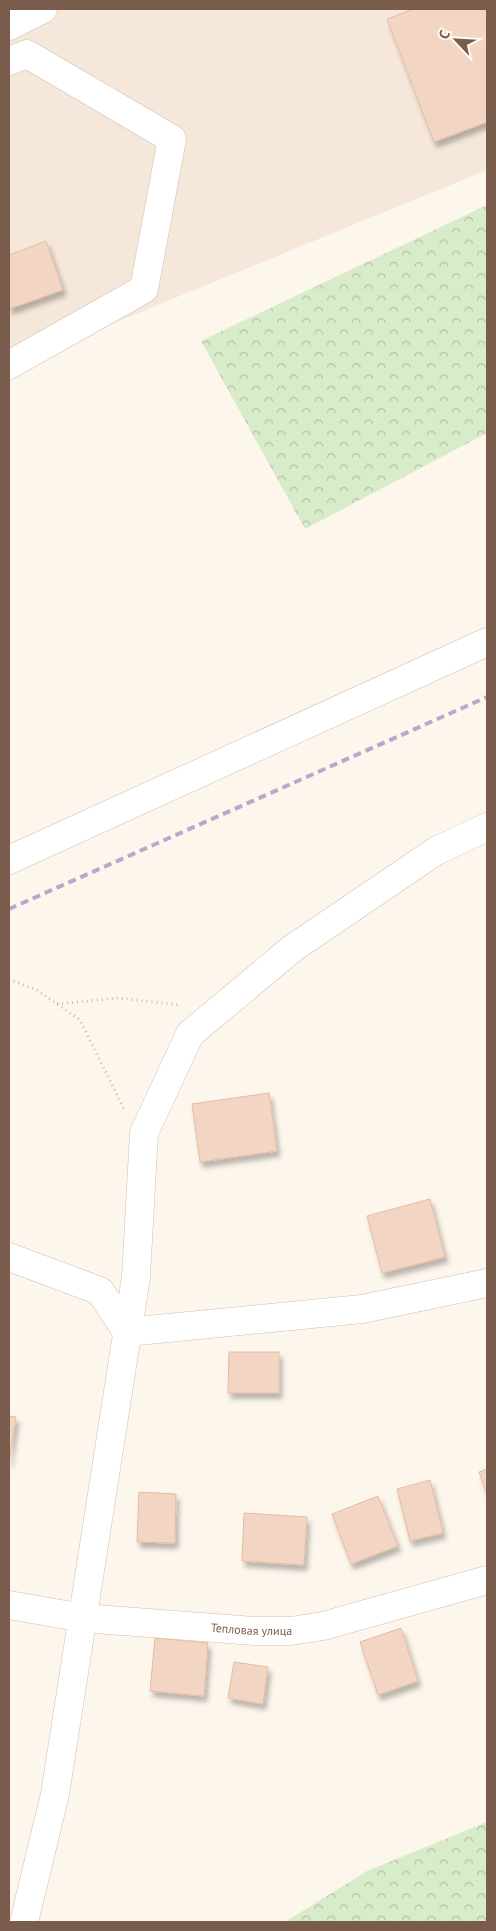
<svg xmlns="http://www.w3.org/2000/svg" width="496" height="1931" viewBox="0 0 496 1931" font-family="'PT Sans',sans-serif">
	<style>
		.residential { fill: #f5e8da }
		.forest { fill: url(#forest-crowns) }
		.building { fill: #f3d5c3; stroke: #e6bba3; filter: url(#shadow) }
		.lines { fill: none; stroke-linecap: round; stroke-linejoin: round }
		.minor-casing { stroke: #d1beb0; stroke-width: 29 }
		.path { stroke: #d9b8a5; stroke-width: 3; stroke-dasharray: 1 4; stroke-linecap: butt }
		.minor { stroke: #fff; stroke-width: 28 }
		.rail { stroke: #b9a8c9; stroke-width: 4; stroke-dasharray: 8 5; stroke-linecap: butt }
		.labels { text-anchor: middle; stroke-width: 4; stroke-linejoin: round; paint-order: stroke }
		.street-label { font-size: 12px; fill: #7a5c4d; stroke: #fffaf3 }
	</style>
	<defs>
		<pattern id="forest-crowns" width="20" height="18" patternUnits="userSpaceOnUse" patternTransform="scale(1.25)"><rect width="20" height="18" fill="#d8ecc9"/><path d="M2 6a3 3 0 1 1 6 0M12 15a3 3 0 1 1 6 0" fill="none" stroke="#b4c2a5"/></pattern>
		<filter id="shadow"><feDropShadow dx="3" dy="5.5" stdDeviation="2.5" flood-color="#0004"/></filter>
	</defs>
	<rect width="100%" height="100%" fill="#fdf6ec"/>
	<polygon class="residential" points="9,9 487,9 487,170 9,366"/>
	<g class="forest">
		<polygon points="487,205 487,433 305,529 201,341"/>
		<polygon points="487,1822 487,1922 285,1922 367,1871"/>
	</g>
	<g class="building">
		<polygon points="414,9 487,9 487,122 434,142 387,19"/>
		<polygon points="46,241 63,290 9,309 9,255"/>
		<polygon points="269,1093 277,1151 200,1162 192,1104"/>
		<polygon points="430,1199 445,1257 382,1273 367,1216"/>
		<polygon points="229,1352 279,1352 279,1393 228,1393"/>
		<polygon points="9,1416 16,1417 9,1463"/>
		<polygon points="487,1469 487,1494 479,1472"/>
		<polygon points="430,1480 443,1533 410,1541 397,1489"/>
		<polygon points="139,1492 176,1494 175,1543 137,1542"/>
		<polygon points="378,1496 398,1546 351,1564 332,1514"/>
		<polygon points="244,1513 307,1517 304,1565 242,1561"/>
		<polygon points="401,1628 418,1681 378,1695 360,1642"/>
		<polygon points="155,1638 208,1643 204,1696 150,1691"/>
		<polygon points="234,1662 268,1667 263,1704 228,1698"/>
	</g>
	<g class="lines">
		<g class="minor-casing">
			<g id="minor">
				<polyline points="9,26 43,9"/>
				<polyline points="9,61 27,54 172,139 144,289 9,365"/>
				<polyline points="9,860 487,642"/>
				<polyline points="9,1257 100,1291 127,1332 362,1309 487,1283"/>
				<path id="s1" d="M9,1605l74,13 171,13h37l32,-5 164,-46"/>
				<polyline points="24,1922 55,1794 136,1277 144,1133 190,1034 293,948 436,851 487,827"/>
			</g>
		</g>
		<g class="path">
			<polyline points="9,979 37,990 80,1020 124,1109"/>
			<polyline points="57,1004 118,998 180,1005"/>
		</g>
		<use href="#minor" class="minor"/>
		<polyline class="rail" points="9,909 487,697"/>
	</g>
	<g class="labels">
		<g class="street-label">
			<text dy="4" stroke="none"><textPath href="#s1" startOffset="244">Тепловая улица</textPath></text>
		</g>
	</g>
	<rect width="496" height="1931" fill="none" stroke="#7a5c4d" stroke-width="20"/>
	<g transform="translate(456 40) rotate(295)" stroke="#fffaf3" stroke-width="4" paint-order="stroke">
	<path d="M0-4L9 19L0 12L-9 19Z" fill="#7a5c4d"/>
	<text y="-8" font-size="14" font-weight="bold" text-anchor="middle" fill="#7a5c4d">С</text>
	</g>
</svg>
